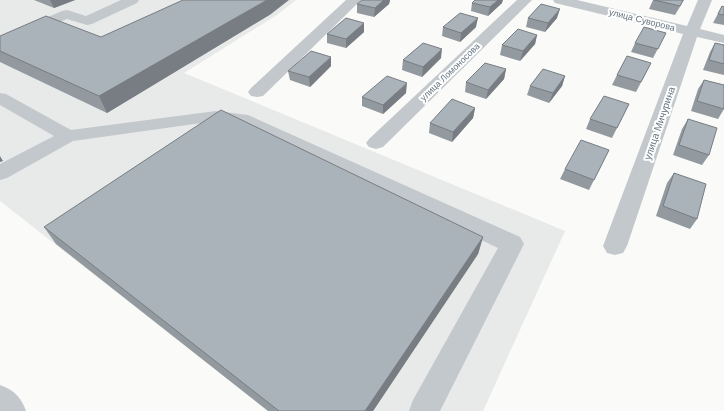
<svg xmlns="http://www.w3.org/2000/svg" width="724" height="411" viewBox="0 0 724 411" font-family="Arial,sans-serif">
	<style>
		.built { fill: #e8e9e9 }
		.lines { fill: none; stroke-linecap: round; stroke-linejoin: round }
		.minor { fill: #c3c8cc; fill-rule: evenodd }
		.wall { fill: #929a9f }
		.shaded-wall { fill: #777d82 }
		.building { fill: #aab3b9; stroke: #777d82 }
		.labels { text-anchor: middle; stroke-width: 4; stroke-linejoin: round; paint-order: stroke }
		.far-street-label { font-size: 9px; fill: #657683; stroke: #fff }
		.street-label { font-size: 10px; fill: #657683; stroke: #fff }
	</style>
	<rect width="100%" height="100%" fill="#fafaf8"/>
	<polygon class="built" points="0,0 296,0 277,15 184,73 565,231 483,411 268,411 0,201"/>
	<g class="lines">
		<g class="minor">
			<polygon points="121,0 139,0 137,3 92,24 87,25 67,19 0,46 0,37 62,11 67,10 86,16"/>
			<polygon points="346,0 361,0 263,96 257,97 251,96 248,92 251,88"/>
			<polygon points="517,0 532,0 383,147 376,149 369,147 366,143 369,139"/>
			<polygon points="553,0 577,0 687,26 698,0 712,0 700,29 724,35 724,43 697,37 627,246 623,253 615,255 607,253 603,246 683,34 555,3"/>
			<polygon points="0,93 6,94 71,130 216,111 248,115 520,237 524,244 440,411 409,411 413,400 498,248 238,124 216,121 73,141 7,178 0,180 0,164 54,136 0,105"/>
			<path d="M0,385c14,5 21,12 26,26h-26z"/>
		</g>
	</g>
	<g class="wall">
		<polygon points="34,0 75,0 54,8"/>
		<polygon points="362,0 390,0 389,4 374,17 357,13 357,4"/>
		<polygon points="653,0 684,0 675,15 649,9"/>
		<polygon points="472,3 502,3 488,16 471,11"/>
		<polygon points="722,6 724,7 724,25 713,23"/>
		<polygon points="271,14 107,113 0,62 0,36 101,37"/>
		<polygon points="528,18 557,18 545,32 526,27"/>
		<polygon points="443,27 476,27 460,42 442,36"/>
		<polygon points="364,32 346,48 327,43 327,34"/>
		<polygon points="666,33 653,58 631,52 635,43"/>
		<polygon points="537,35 535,44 520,61 500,55 502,45"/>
		<polygon points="715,43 724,45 724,75 703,70 710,52"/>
		<polygon points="441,58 422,77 402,70 403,60"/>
		<polygon points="651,63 636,92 612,85 617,75"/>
		<polygon points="331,66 310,87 290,80 288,71"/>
		<polygon points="506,69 504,79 486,99 465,92 466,82"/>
		<polygon points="565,76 562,86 549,103 527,95 530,86"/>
		<polygon points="704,80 724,85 724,109 718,119 691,111 698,89"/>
		<polygon points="406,93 383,114 362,106 362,97"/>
		<polygon points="629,104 612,138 586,129 590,119"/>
		<polygon points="475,108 473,118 452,142 429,133 430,123"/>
		<polygon points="688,119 709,155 702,165 673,155 682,129"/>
		<polygon points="609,150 589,190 560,179 565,169"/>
		<polygon points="674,173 697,219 690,229 656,216 667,183"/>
		<polygon points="44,227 483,237 478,254 373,411 268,411 56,244"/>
	</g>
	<g class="shaded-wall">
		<polygon points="50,0 75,0 54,8"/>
		<polygon points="267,0 289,0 271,14 107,113 99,96"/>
		<polygon points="384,0 390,0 389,4 374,17 375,8"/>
		<polygon points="498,0 503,0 502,3 488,16 490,7"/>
		<polygon points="560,9 557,18 545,32 548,23"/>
		<polygon points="478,18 476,27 460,42 461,33"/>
		<polygon points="364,23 364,32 346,48 346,39"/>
		<polygon points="537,35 535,44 520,61 523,51"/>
		<polygon points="442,49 441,58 422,77 423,67"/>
		<polygon points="331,57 331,66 310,87 309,77"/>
		<polygon points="506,69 504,79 486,99 488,90"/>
		<polygon points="565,76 562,86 549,103 553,93"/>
		<polygon points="407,83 406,93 383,114 383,105"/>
		<polygon points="475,108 473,118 452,142 453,132"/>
		<polygon points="0,156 3,161 0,162"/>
		<polygon points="483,237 478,254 373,411 365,411"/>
	</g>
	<g class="building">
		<polygon points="183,0 267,0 99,96 0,51 0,36 46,16 101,37"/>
		<polygon points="362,0 384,0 375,8 357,4"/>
		<polygon points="475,0 498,0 490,7 472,3"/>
		<polygon points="654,0 683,0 680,6"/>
		<polygon points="541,4 560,9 548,23 528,18"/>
		<polygon points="722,6 724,7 724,15 718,14"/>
		<polygon points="460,13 478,18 461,33 443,27"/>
		<polygon points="346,18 364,23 346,39 327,34"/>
		<polygon points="644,27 666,33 658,49 635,43"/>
		<polygon points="518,29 537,35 523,51 502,45"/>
		<polygon points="423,43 442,49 423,67 403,60"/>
		<polygon points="715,43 724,45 724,64 709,60"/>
		<polygon points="311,51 331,57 309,77 288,71"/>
		<polygon points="627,56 651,63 641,82 617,75"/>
		<polygon points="485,63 506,69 488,90 466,82"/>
		<polygon points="543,69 565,76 553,93 530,86"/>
		<polygon points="387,76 407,83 383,105 362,97"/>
		<polygon points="704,80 724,85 724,109 697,101"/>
		<polygon points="604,96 629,104 617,128 590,119"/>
		<polygon points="452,99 475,108 453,132 430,123"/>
		<polygon points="221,110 483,237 365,411 279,411 44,227"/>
		<polygon points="688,119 717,128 709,155 679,145"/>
		<polygon points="581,140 609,150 594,180 565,169"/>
		<polygon points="674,173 706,184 697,219 663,206"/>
	</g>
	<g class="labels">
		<g class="far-street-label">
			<text transform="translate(642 20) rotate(14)" y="3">улица Суворова</text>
			<text transform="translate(450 72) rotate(-44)" y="3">улица Ломоносова</text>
		</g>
		<g class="street-label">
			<text transform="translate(659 123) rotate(-71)" y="4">улица Мичурина</text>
		</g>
	</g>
</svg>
